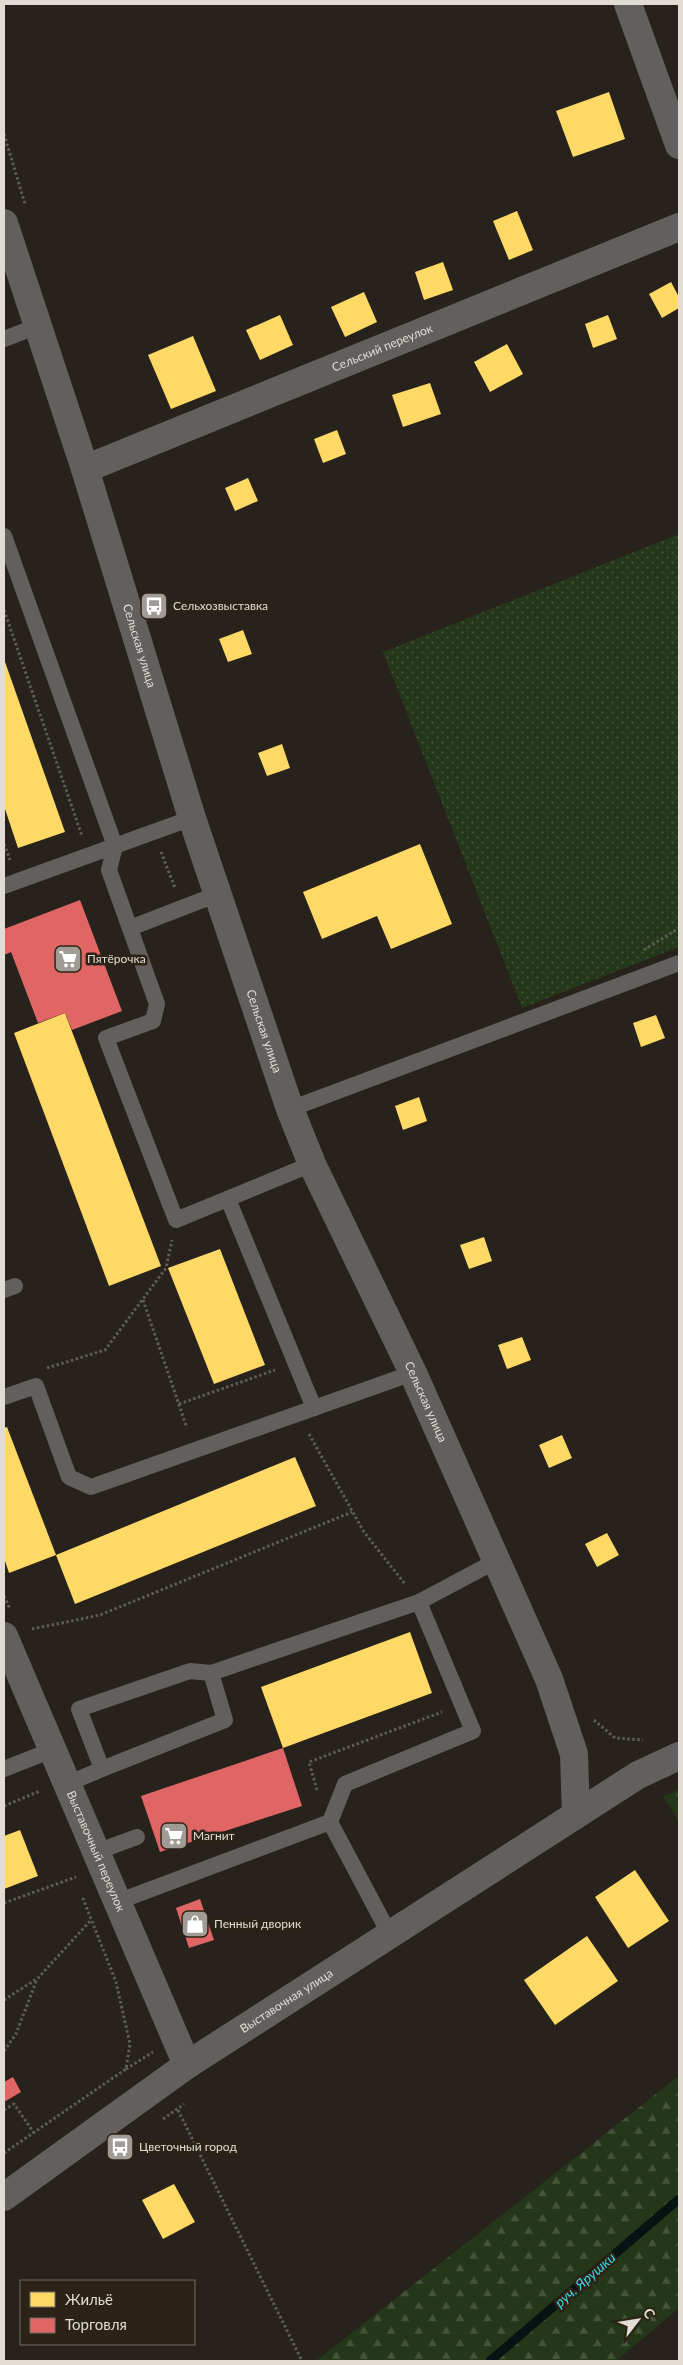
<svg xmlns="http://www.w3.org/2000/svg" width="683" height="2365" viewBox="0 0 683 2365" font-family="Lato,sans-serif">
	<style>
		.grass { fill: url(#grass-dots) }
		.forest { fill: url(#forest-firs) }
		.homes { fill: #ffd966 }
		.shops { fill: #e06666 }
		.lines { fill: none; stroke-linecap: round; stroke-linejoin: round }
		.stream { stroke: #071212; stroke-width: 9 }
		.path { stroke: #5e5b58; stroke-width: 3; stroke-dasharray: 2.5 2.5; stroke-linecap: butt }
		.service { stroke: #625f5d; stroke-width: 16 }
		.minor { stroke: #625f5d; stroke-width: 28 }
		.tertiary { stroke: #625f5d; stroke-width: 28 }
		.labels { text-anchor: middle; stroke-width: 5; stroke-linejoin: round; paint-order: stroke }
		.street-label { font-size: 12px; fill: #e1dcd4; stroke: #2c2317 }
		.poi-label { font-size: 12px; fill: #e1dcd4; stroke: #2c2317; text-anchor: start }
		.water-label { font-size: 14px; font-style: italic; fill: #3dd5e3; stroke: #2c2317 }
	</style>
	<defs>
		<pattern id="grass-dots" width="8" height="8" patternUnits="userSpaceOnUse" patternTransform="scale(1.25)"><rect width="8" height="8" fill="#243718"/><path d="M2 2h.1M6 6h.1" fill="none" stroke="#445339" stroke-width="1.8" stroke-linecap="round"/></pattern>
		<pattern id="forest-firs" width="22" height="20" patternUnits="userSpaceOnUse" patternTransform="scale(1.25)"><rect width="22" height="20" fill="#243718"/><path d="M5 1l3.5 6h-7zM16 11l3.5 6h-7z" fill="#445339"/></pattern>
	</defs>
	<rect width="100%" height="100%" fill="#27221c"/>
	<polygon class="grass" points="679,534 679,947 522,1008 383,652"/>
	<g class="forest">
		<polygon points="679,1790 679,1821 663,1796"/>
		<polygon points="679,2076 679,2308 616,2361 316,2361"/>
	</g>
	<g class="homes">
		<polygon points="609,92 625,139 573,157 556,111"/>
		<polygon points="517,211 533,250 509,260 493,221"/>
		<polygon points="443,262 453,290 424,300 415,272"/>
		<polygon points="671,282 679,297 679,308 662,318 649,294"/>
		<polygon points="364,292 377,322 345,337 331,307"/>
		<polygon points="280,315 293,345 260,360 246,330"/>
		<polygon points="608,315 617,339 593,348 585,324"/>
		<polygon points="193,336 216,391 171,409 148,355"/>
		<polygon points="507,344 523,374 490,392 474,362"/>
		<polygon points="430,383 441,414 403,427 392,395"/>
		<polygon points="337,430 346,454 323,463 314,439"/>
		<polygon points="248,478 258,501 235,511 225,488"/>
		<polygon points="243,630 252,654 228,662 219,639"/>
		<polygon points="4,659 65,832 18,848 4,806"/>
		<polygon points="282,744 290,768 267,776 258,753"/>
		<polygon points="420,844 452,924 391,949 377,916 322,939 303,892"/>
		<polygon points="65,1013 161,1266 109,1286 14,1033"/>
		<polygon points="656,1015 665,1038 641,1047 633,1023"/>
		<polygon points="419,1097 427,1121 403,1130 395,1106"/>
		<polygon points="484,1237 492,1261 469,1269 460,1245"/>
		<polygon points="220,1249 265,1365 214,1384 168,1268"/>
		<polygon points="522,1337 531,1360 507,1369 498,1345"/>
		<polygon points="7,1427 56,1555 9,1573 4,1558 4,1428"/>
		<polygon points="562,1435 572,1458 549,1468 539,1445"/>
		<polygon points="295,1457 316,1506 75,1604 56,1555"/>
		<polygon points="607,1533 619,1555 597,1567 585,1544"/>
		<polygon points="410,1632 432,1693 283,1748 261,1687"/>
		<polygon points="20,1830 38,1876 4,1889 4,1836"/>
		<polygon points="635,1870 669,1921 628,1948 595,1897"/>
		<polygon points="587,1936 618,1981 555,2025 524,1980"/>
		<polygon points="174,2184 195,2222 163,2239 142,2200"/>
	</g>
	<g class="shops">
		<polygon points="80,900 122,1011 72,1030 65,1013 38,1023 11,952 4,955 4,929"/>
		<polygon points="283,1748 302,1806 160,1852 141,1796"/>
		<polygon points="200,1899 214,1940 189,1948 176,1908"/>
		<polygon points="13,2077 21,2092 4,2102 4,2082"/>
	</g>
	<g class="lines">
		<polyline class="stream" points="490,2361 679,2199"/>
		<g class="path">
			<polyline points="4,134 25,204"/>
			<polyline points="4,610 82,836"/>
			<polyline points="4,844 10,860"/>
			<polyline points="161,852 175,888"/>
			<polyline points="644,950 679,928"/>
			<polyline points="143,1300 187,1428"/>
			<polyline points="47,1368 105,1350 166,1268 172,1240"/>
			<polyline points="179,1404 275,1370"/>
			<polyline points="309,1434 364,1532 405,1584"/>
			<polyline points="4,1596 10,1609"/>
			<polyline points="32,1629 100,1615 352,1512"/>
			<polyline points="594,1720 615,1738 643,1740"/>
			<polyline points="317,1790 309,1762 442,1712"/>
			<polyline points="4,1806 40,1791"/>
			<polyline points="4,1903 76,1877"/>
			<polyline points="4,2000 38,1978 91,1920"/>
			<polyline points="4,2051 16,2034 37,1979"/>
			<polyline points="126,2069 153,2052"/>
			<polyline points="4,2110 14,2104 34,2133"/>
			<polyline points="178,2110 302,2361"/>
			<polyline points="163,2119 184,2104"/>
			<polyline points="4,2153 126,2069 130,2044 116,1982 82,1896"/>
		</g>
		<g class="service">
			<polyline points="4,339 38,326"/>
			<polyline points="4,536 115,846 109,870 157,1004 153,1021 106,1038 176,1220 312,1164"/>
			<polyline points="4,886 192,818"/>
			<polyline points="130,928 218,894"/>
			<polyline points="290,1109 679,963"/>
			<polyline points="228,1199 314,1408"/>
			<polyline points="4,1290 15,1286"/>
			<polyline points="4,1397 36,1386 69,1477 91,1487 413,1373"/>
			<polyline points="419,1602 496,1561"/>
			<polyline points="4,1769 52,1750"/>
			<polyline points="67,1784 102,1769"/>
			<polyline points="330,1822 390,1935"/>
			<polyline points="96,1852 137,1837"/>
			<polyline points="117,1902 330,1822 345,1784 473,1731 419,1602 211,1673 225,1720 102,1769 79,1709 190,1671 211,1673"/>
		</g>
		<g class="minor">
			<polyline points="628,4 679,145"/>
			<path id="s1" d="M85,469l594,-242"/>
			<path id="s2" d="M4,1636l183,429"/>
			<path id="s3" d="M4,2197l183,-132 451,-290 41,-19"/>
		</g>
		<path class="tertiary" id="s4" d="M4,223l81,246 107,349 98,291 22,55 101,209 136,306 25,75 2,61"/>
	</g>
	<defs>
		<g id="bus-square" transform="scale(1.4375)"><rect x="-9" y="-9" width="18" height="18" rx="4" fill="#a09b94" stroke="#2c2317"/><path d="M-5-6H5V4H4V6H2V4H-2V6H-4V4H-5ZM-3.5-4V0h7V-4ZM-3.5 1.2v1.5H-2V1.2ZM2 1.2v1.5H3.5V1.2Z" fill="#fff"/></g>
		<g id="supermarket-square" transform="scale(1.4375)"><rect x="-9" y="-9" width="18" height="18" rx="4" fill="#a09b94" stroke="#2c2317"/><path d="M-6-5.5h2.5l.6 2H6L4.5 2H-2.5L-4.4-4H-6ZM-1.5 3.2a1.3 1.3 0 1 0 .1 0ZM3 3.2a1.3 1.3 0 1 0 .1 0Z" fill="#fff"/></g>
		<g id="shop-square" transform="scale(1.4375)"><rect x="-9" y="-9" width="18" height="18" rx="4" fill="#a09b94" stroke="#2c2317"/><path d="M-5-2.5h2.3a2.7 3.5 0 0 1 5.4 0H5L5.5 6h-11ZM-1.5-2.5h3a1.5 2.3 0 0 0-3 0Z" fill="#fff"/></g>
	</defs>
	<g fill-rule="evenodd">
		<use href="#bus-square" x="154" y="606"/>
		<use href="#supermarket-square" x="68" y="959"/>
		<use href="#supermarket-square" x="174" y="1836"/>
		<use href="#shop-square" x="195" y="1924"/>
		<use href="#bus-square" x="120" y="2147"/>
	</g>
	<g class="labels">
		<g class="street-label">
			<text dy="4" stroke="none"><textPath href="#s1" startOffset="321">Сельский переулок</textPath></text>
			<text dy="4" stroke="none"><textPath href="#s4" startOffset="444">Сельская улица</textPath></text>
			<text dy="4" stroke="none"><textPath href="#s4" startOffset="849">Сельская улица</textPath></text>
			<text dy="4" stroke="none"><textPath href="#s4" startOffset="1254">Сельская улица</textPath></text>
			<text dy="4" stroke="none"><textPath href="#s2" startOffset="234">Выставочный переулок</textPath></text>
			<text dy="4" stroke="none"><textPath href="#s3" startOffset="344">Выставочная улица</textPath></text>
		</g>
		<g class="poi-label">
			<text x="173" y="610">Сельхозвыставка</text>
			<text x="87" y="963">Пятёрочка</text>
			<text x="193" y="1840">Магнит</text>
			<text x="214" y="1928">Пенный дворик</text>
			<text x="139" y="2151">Цветочный город</text>
		</g>
		<g class="water-label">
			<text transform="translate(585 2280) rotate(-41)" y="5">руч. Ярушки</text>
		</g>
	</g>
	<rect width="683" height="2365" fill="none" stroke="#e1dcd4" stroke-width="10"/>
	<rect x="20" y="2280" width="175" height="65" fill="#2c2317" stroke="#746d63"/>
	<rect x="30" y="2292" width="25" height="15" fill="#ffd966" stroke="#746d63"/>
	<text x="65" y="2305" font-size="15" fill="#e1dcd4">Жильё</text>
	<rect x="30" y="2318" width="25" height="15" fill="#e06666" stroke="#746d63"/>
	<text x="65" y="2330" font-size="15" fill="#e1dcd4">Торговля</text>
	<g transform="translate(638 2320) rotate(59)" stroke="#2c2317" stroke-width="4" paint-order="stroke">
	<path d="M0-4L9 19L0 12L-9 19Z" fill="#e1dcd4"/>
	<text y="-8" font-size="14" font-weight="bold" text-anchor="middle" fill="#e1dcd4">С</text>
	</g>
</svg>
